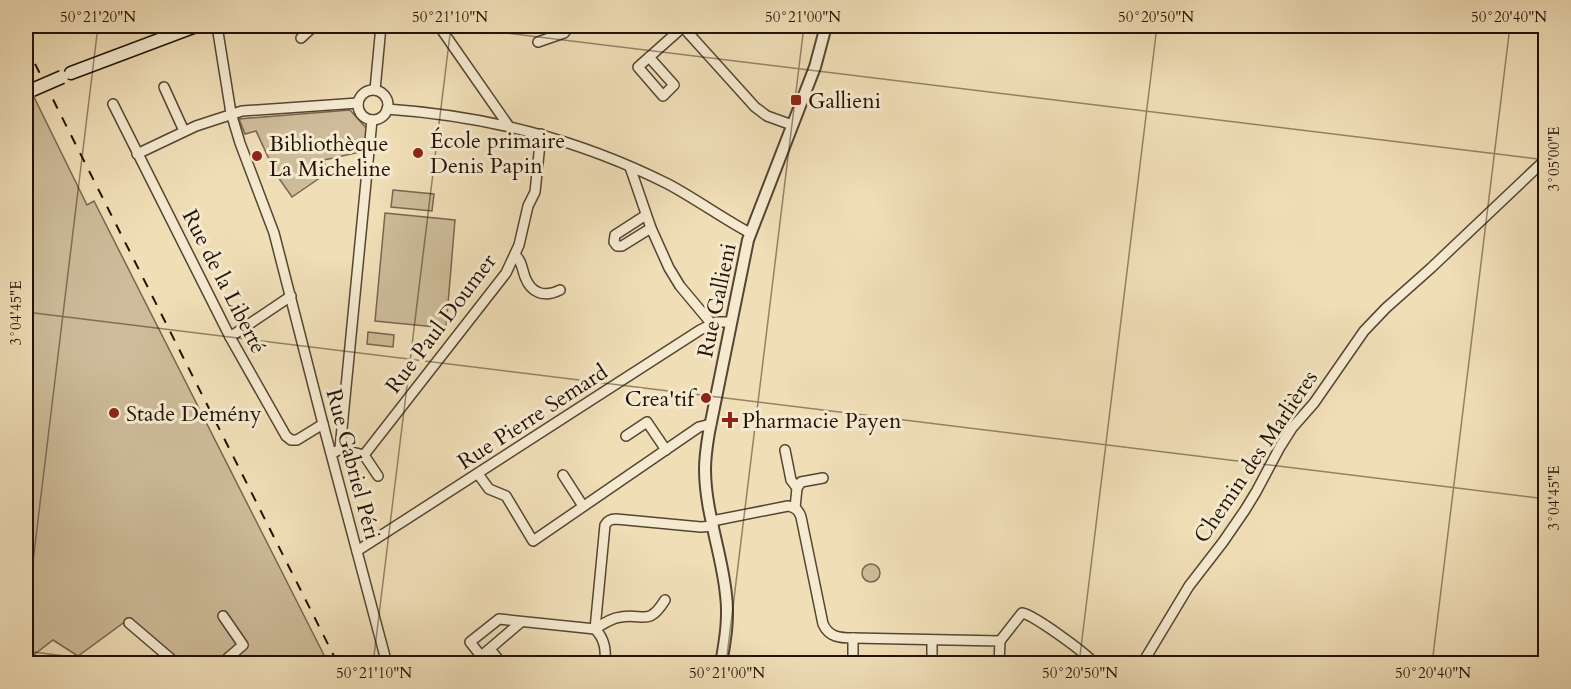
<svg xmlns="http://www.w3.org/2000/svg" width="1571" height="689" viewBox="0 0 1571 689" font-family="Cardo,serif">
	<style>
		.green { fill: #cdbb99; stroke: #78664f; stroke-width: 1.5 }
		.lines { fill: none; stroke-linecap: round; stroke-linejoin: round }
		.minor-casing { stroke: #564532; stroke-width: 12 }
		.tertiary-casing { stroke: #564532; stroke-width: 14 }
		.secondary-casing { stroke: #221205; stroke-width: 15 }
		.minor { stroke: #f5ead0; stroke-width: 9 }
		.tertiary { stroke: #f5ead0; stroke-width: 10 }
		.secondary { stroke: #f5ead0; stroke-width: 12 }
		.rail { stroke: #221205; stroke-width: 2; stroke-dasharray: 10 10; stroke-linecap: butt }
		.secondary-bridge-casing { stroke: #221205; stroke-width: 15; stroke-linecap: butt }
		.secondary-bridge { stroke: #f5ead0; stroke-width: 12 }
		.ticks { fill: none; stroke: #221205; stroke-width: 1.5; stroke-opacity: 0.45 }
		.poi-dot { fill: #8f2418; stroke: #f5ead0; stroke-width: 2 }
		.labels { text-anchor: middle; stroke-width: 6; stroke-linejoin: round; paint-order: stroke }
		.poi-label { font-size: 22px; fill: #221205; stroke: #f5ead0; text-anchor: start }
		.street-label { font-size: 22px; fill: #221205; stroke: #f5ead0 }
		.neatline { fill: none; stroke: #221205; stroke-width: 2 }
		.ticks-label { font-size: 15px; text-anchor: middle; fill: #221205 }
	</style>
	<rect width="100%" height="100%" fill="#f0deb7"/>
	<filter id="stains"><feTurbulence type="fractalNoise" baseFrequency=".00333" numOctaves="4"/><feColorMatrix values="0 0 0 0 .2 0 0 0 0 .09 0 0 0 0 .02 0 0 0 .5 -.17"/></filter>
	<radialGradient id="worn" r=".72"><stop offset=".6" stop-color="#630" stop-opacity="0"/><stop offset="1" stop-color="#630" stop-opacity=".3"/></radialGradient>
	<g class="green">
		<polygon points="34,97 87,205 94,201 328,663 327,664 175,663 126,621 78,656 53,640 26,661 26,101"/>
		<polygon points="350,110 368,130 365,151 324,160 327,173 292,197 276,174 256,131 245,134 239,119"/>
		<polygon points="393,190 434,194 432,211 391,207"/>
		<polygon points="385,213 455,220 446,328 375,321"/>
		<polygon points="368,332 394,335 393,347 367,344"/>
		<circle cx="871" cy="573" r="9"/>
	</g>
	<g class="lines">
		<g class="minor-casing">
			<g id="minor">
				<polyline points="217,26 231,113 240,143 274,233 323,424 387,664"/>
				<polyline points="439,26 508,125"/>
				<polyline points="682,26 755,107 767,116 792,125"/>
				<polyline points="301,38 314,26"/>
				<polyline points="538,42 564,33 569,27"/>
				<polyline points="649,57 674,85 663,96 638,67 683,27"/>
				<polyline points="164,87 184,131"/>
				<polyline points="375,90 381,26"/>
				<circle cx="373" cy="105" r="15"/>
				<polyline points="113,104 230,337 286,436 291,440 297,440 323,424"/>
				<path d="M387,109c100,7 191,30 281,75 28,15 54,34 82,49"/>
				<polyline points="137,154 196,126 242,111 358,103"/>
				<polyline points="630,167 651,228 669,268 680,286 711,323"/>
				<polyline points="646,215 615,235 614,242 617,246 622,246 651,228"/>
				<path d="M515,255c7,6 7,14 10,22 6,16 19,21 35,13"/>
				<polyline points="230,337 291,296"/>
				<polyline points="626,436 647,422 666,450"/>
				<polyline points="340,449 364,455 506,273 519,245 528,206 535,192 541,134"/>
				<polyline points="785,450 791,480 797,488 795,508"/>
				<polyline points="335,452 340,449 372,120"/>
				<polyline points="364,455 378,476"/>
				<polyline points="478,474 489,489 506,496 533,541 699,427 711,424"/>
				<polyline points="563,475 583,506"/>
				<polyline points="797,488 801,482 823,478"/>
				<path d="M712,521l76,-15c7,1 11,4 13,11l22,107c6,13 16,14 30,14l147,3 -1,23"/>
				<polyline points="357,551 700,330 716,322 731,322"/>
				<polyline points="129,623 177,664"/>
				<path d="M1000,641l22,-28c12,2 64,40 73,51"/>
				<polyline points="490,649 502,664"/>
				<path d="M481,656l-11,-14 29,-23 96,10c8,-5 16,-11 26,-12 23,-4 27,10 44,-17"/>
				<polyline points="221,664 243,645 223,616"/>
				<polyline points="472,664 521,622"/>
				<path d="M605,664c1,-14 0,-25 -10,-35l10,-104c3,-5 6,-6 11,-6l85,8 12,-1"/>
				<polyline points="853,664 853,638"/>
				<polyline points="932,664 932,640"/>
				<polyline points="1142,664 1189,586 1223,542 1245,510 1256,492 1280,447 1292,428 1314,403 1364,331 1386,308 1431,268 1546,159"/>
			</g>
		</g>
		<g class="tertiary-casing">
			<path id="tertiary" d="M721,664c4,-23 8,-45 5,-69 -4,-42 -21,-83 -21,-126 0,-13 2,-25 4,-37l39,-192 67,-173 11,-41"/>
		</g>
		<g class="secondary-casing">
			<polyline id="secondary" points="71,73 196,26"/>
		</g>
		<use href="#minor" class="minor"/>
		<use href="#tertiary" class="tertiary"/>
		<use href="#secondary" class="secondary"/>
		<polyline class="rail" points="26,46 338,664"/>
		<g class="secondary-bridge-casing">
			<polyline id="secondary-bridge" points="32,90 62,77"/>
		</g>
		<use href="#secondary-bridge" class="secondary-bridge"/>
	</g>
	<path class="ticks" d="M448,26l1098,134M26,312l1520,187M26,619l72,-593M26,651l100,13M373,664l78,-638M726,664l78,-638M1079,664l78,-638M1432,664l78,-638"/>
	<g class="poi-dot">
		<rect x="790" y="94" width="12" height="12" rx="3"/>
		<circle cx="418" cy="153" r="6"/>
		<circle cx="257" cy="156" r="6"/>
		<circle cx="706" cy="398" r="6"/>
		<circle cx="114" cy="413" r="6"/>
		<path d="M727 411h6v6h6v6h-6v6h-6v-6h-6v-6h6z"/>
	</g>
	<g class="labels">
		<g class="poi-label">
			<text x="808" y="108">Gallieni</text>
			<text x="430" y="148">École primaire<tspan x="430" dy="25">Denis Papin</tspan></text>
			<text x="269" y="151">Bibliothèque<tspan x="269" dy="25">La Micheline</tspan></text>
			<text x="694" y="406" text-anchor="end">Crea'tif</text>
			<text x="126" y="421">Stade Demény</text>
			<text x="742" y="428">Pharmacie Payen</text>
		</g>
		<g class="street-label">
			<text transform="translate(225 281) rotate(63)" y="8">Rue de la Liberté</text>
			<text transform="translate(716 300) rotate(-78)" y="8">Rue Gallieni</text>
			<text transform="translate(440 323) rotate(-53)" y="8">Rue Paul Doumer</text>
			<text transform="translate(532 416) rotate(-33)" y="8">Rue Pierre Semard</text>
			<text transform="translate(1255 456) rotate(-56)" y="8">Chemin des Marlières</text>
			<text transform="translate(354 464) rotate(75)" y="8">Rue Gabriel Péri</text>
		</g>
	</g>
	<rect width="1571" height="689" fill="none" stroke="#f0deb7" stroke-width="66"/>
	<rect x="33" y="33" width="1505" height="623" class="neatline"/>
	<g class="ticks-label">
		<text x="98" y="22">50°21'20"N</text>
		<text x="450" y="22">50°21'10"N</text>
		<text x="803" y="22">50°21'00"N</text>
		<text x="1156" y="22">50°20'50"N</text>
		<text x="1509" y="22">50°20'40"N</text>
		<text transform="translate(1554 159) rotate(-90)" y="5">3°05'00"E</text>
		<text transform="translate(16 313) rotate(-90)" y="5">3°04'45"E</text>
		<text transform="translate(1554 498) rotate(-90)" y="5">3°04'45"E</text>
		<text x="374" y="678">50°21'10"N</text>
		<text x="727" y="678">50°21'00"N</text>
		<text x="1080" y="678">50°20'50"N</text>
		<text x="1433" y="678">50°20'40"N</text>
	</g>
	<rect width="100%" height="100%" filter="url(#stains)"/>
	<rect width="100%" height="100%" fill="url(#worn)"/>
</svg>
